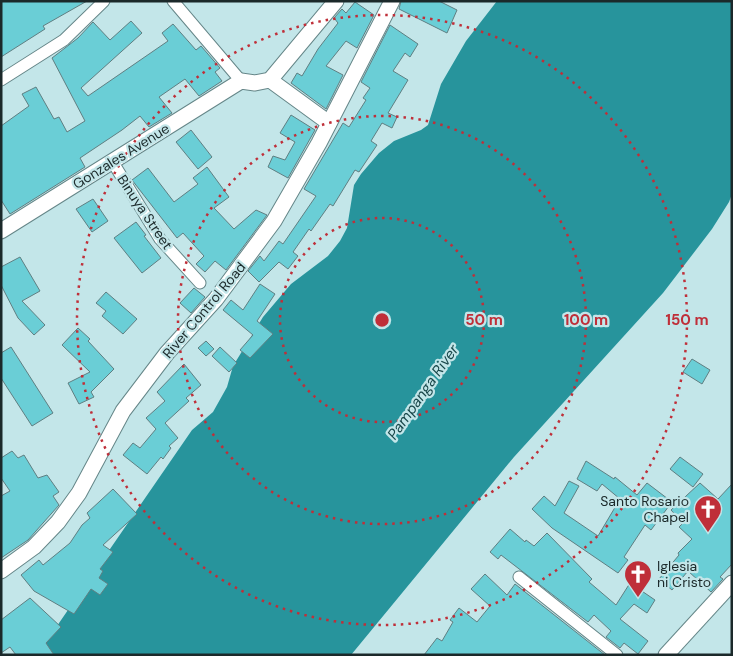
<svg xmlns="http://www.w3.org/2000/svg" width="733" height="656" viewBox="0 0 733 656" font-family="'DM Sans',sans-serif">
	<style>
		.water { fill: #27949c }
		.building { fill: #6aced6; stroke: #5f7f82 }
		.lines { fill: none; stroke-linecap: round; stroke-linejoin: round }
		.street-casing { stroke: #658688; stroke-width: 13 }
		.secondary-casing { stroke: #658688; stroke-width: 17 }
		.street { stroke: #fff; stroke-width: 11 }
		.secondary { stroke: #fff; stroke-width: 15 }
		.ring { fill: none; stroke: #bf2f39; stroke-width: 2.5; stroke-dasharray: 2.5 5 }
		.labels { text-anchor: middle; stroke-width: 4.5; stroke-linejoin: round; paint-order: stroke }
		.street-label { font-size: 14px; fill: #1b292a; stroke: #c3e6e9 }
		.poi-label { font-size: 14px; fill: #1b292a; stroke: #c3e6e9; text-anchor: end }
		.water-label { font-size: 15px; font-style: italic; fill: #19474a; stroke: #c3e6e9 }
		.centre { fill: #bf2f39; stroke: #c3e6e9; stroke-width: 2.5 }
		.ring-label { font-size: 15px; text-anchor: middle; font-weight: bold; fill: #bf2f39; stroke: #c3e6e9; stroke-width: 4.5; stroke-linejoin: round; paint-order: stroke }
	</style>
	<rect width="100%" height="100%" fill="#c3e6e9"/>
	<polygon class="water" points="497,1 732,1 732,194 729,202 712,229 663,293 514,457 351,655 37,655 192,430 213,412 227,387 233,366 263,317 291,284 328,256 340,241 347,228 354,185 361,174 379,153 394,141 421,130 428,125 441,84 466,41"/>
	<g class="building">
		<polygon points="1,1 87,1 43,26 45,29 1,57"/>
		<polygon points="401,1 439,1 457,10 447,33 399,9"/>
		<polygon points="355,2 374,15 357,48 346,41 326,66 343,75 326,109 291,83 297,73 302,76 318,49 338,23 334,18 342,9 346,13"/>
		<polygon points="131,21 142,33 81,88 88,96 168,41 162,33 173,24 196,50 201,46 220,68 215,72 222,81 199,96 185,79 159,97 172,113 149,127 140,116 122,130 80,158 85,167 10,214 1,200 1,126 29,106 22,94 36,87 54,119 59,117 67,132 85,121 52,58 78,38 93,22 110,40"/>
		<polygon points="390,25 418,44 410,57 405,53 393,71 408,80 388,113 397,117 392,128 382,123 371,141 377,145 359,172 355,170 333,206 330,204 311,231 309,229 293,252 298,256 288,269 279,262 259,282 248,271 260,256 264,261 279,241 283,244 316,196 304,189 343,123 349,127 366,100 363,98 370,88 361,82"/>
		<polygon points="291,115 315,130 288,178 268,167 273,156 285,160 295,142 280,133"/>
		<polygon points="191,130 212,157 198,169 176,142"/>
		<polygon points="207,167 229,197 214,208 234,229 256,210 267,215 226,270 215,261 205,272 196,264 204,256 183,233 177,238 132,180 148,168 174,202 198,184 193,178"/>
		<polygon points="93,199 108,221 92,232 76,209"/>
		<polygon points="136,222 146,235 144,236 161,258 142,273 114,238"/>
		<polygon points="20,257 40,291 22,301 45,325 34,335 18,318 1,285 1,267"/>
		<polygon points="260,284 275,294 257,321 273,334 250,358 240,350 253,335 223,310 231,300 243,310"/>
		<polygon points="194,288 205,297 191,313 180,303"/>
		<polygon points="106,292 137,319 123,334 102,316 106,311 96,303"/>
		<polygon points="78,328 90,339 88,341 114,369 91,392 94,397 79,404 68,383 90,372 62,345"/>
		<polygon points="206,341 214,349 206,356 198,348"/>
		<polygon points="11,347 53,413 32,426 1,378 1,353"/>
		<polygon points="220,347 237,363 229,372 212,356"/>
		<polygon points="692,359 710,370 702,384 683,372"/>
		<polygon points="184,364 201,385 186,398 189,401 165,423 178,438 169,446 171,448 163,459 161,457 147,474 123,455 133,443 140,448 156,429 146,418 165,401 157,392"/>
		<polygon points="12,451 18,458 24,455 38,478 47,475 59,492 53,496 59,505 28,540 1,558 1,496 10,491 1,478 1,458"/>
		<polygon points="680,457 703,474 693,487 670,469"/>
		<polygon points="586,461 614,479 615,477 637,495 647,483 672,502 651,530 645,525 624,557 628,560 618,573 552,528 532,509 544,496 555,506 569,481 579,486 564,513 598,536 620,499 602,484 597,491 577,479"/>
		<polygon points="700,483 718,499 732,484 732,564 720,577 723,579 711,592 688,571 672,590 659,579 679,555 678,553 692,539 679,527 683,523 671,510"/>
		<polygon points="113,489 137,514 103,545 113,552 100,569 103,571 99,578 108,584 100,595 91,589 74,614 34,591 21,575 39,560 43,565 70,543 82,525 90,518 87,513"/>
		<polygon points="510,529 525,542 526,540 534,546 547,533 592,579 589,582 616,605 630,583 655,600 647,613 634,604 620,619 648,641 638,654 624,643 620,648 606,637 611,631 594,615 588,622 501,555 498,559 490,552"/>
		<polygon points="485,574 507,595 515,584 605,655 424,655 437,638 442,641 453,622 450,620 459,608 477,622 490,606 471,589"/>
		<polygon points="30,598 61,627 46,643 54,655 16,655 10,647 1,653 1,620"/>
	</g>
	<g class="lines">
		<g class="street-casing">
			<g id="street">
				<polyline points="173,1 241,81"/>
				<polyline points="1,80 64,40 104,1"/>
				<polyline points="112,161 160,239 200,283"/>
				<polyline points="519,577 617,655"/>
			</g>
		</g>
		<g class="secondary-casing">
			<g id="secondary">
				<polyline points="270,80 329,123"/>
				<polyline points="1,231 241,81 255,83 270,80 336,1"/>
				<polyline points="1,571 34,547 58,522 79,493 123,411 167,353 216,299 274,221 319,143 392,1"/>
				<polyline points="666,655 732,583"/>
			</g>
		</g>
		<use href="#street" class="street"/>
		<use href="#secondary" class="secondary"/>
	</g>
	<g class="ring">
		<circle cx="382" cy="320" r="102"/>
		<circle cx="382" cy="320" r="204"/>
		<circle cx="382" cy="320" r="305"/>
	</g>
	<defs>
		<g id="church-pin" transform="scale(1.4375)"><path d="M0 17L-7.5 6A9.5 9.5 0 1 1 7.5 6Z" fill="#bf2f39" stroke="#c3e6e9"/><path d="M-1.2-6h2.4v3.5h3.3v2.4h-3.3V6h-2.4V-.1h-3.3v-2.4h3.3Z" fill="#fff"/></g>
	</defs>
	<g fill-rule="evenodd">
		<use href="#church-pin" x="708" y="509"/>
		<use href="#church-pin" x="638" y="574"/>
	</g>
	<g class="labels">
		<g class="street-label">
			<text transform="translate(121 156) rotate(-32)" y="5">Gonzales Avenue</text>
			<text transform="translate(145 212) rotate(56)" y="5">Binuya Street</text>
			<text transform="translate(204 310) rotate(-50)" y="5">River Control Road</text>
		</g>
		<g class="poi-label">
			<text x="689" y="506">Santo Rosario<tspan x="689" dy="16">Chapel</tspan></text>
			<text x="657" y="571" text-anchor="start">Iglesia<tspan x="657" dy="16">ni Cristo</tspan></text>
		</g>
		<g class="water-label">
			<text transform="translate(423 392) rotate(-55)" y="5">Pampanga River</text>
		</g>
	</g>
	<circle cx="382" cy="320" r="8" class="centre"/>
	<g class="ring-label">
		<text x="484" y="325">50 m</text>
		<text x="586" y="325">100 m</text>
		<text x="687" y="325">150 m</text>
	</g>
	<rect width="733" height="656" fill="none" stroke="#1b292a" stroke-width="5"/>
</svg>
